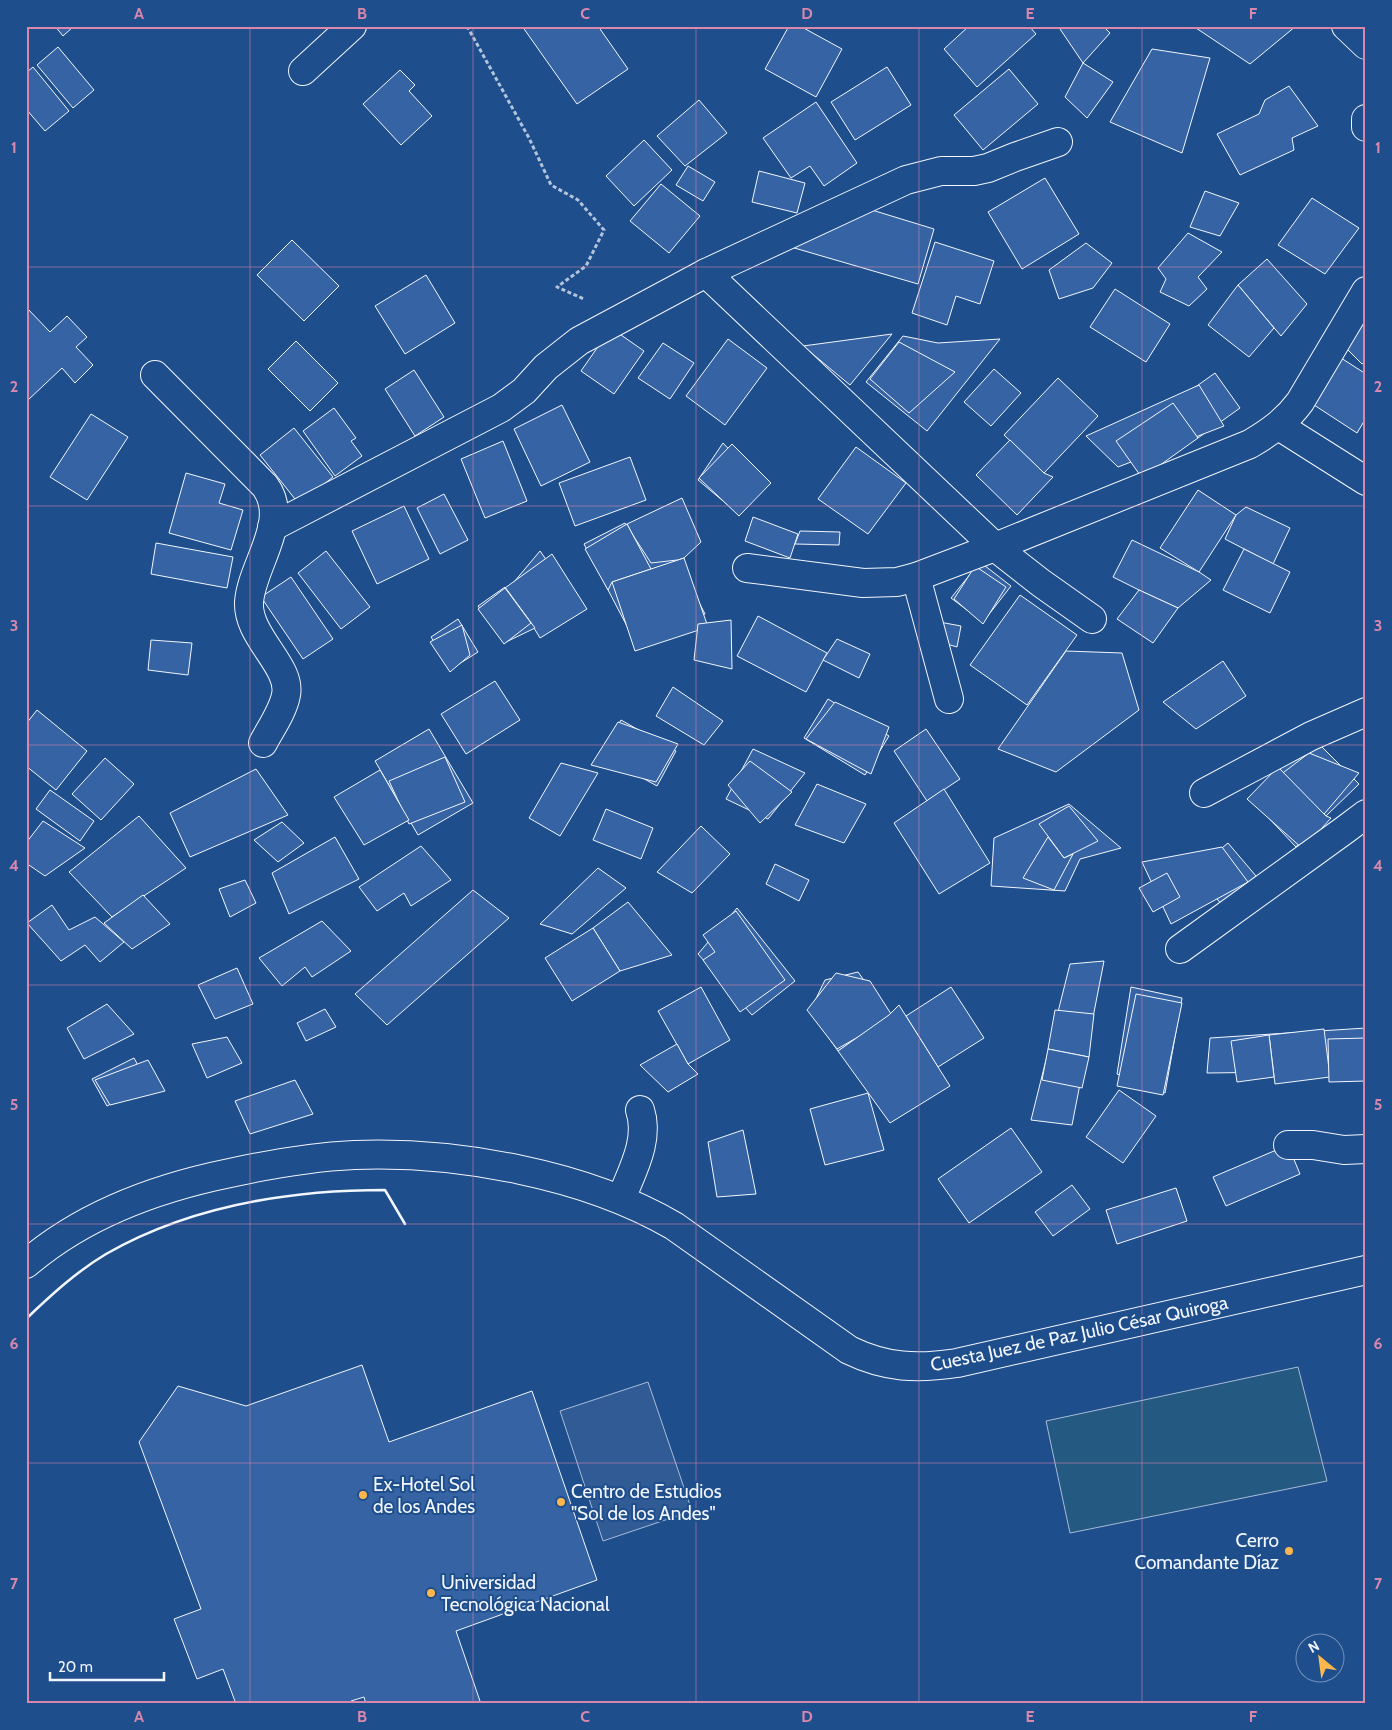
<svg xmlns="http://www.w3.org/2000/svg" width="1392" height="1730" viewBox="0 0 1392 1730" font-family="Cabin,sans-serif">
	<style>
		.green { fill: #245a82; stroke: #a8bbd7 }
		.parking { fill: #305b95; stroke: #a8bbd7 }
		.building { fill: #3563a3; stroke: #f2f6ff }
		.lines { fill: none; stroke-linecap: round; stroke-linejoin: round }
		.minor-casing { stroke: #f2f6ff; stroke-width: 30 }
		.path { stroke: #b3c4dc; stroke-width: 3; stroke-dasharray: 4 2.5; stroke-linecap: butt }
		.minor { stroke: #1f4e8c; stroke-width: 28 }
		.wall { stroke: #f2f6ff; stroke-width: 2.5 }
		.grid { fill: none; stroke: #da87ad; stroke-width: 1; stroke-opacity: 0.55 }
		.poi-dot { fill: #ffb74d; stroke: #1f4e8c; stroke-width: 2 }
		.labels { text-anchor: middle; stroke-width: 4; stroke-linejoin: round; paint-order: stroke }
		.street-label { font-size: 19px; fill: #f2f6ff; stroke: #1f4e8c }
		.poi-label { font-size: 19px; fill: #f2f6ff; stroke: #1f4e8c; text-anchor: start }
		.neatline { fill: none; stroke: #da87ad; stroke-width: 2 }
		.grid-label { font-size: 16px; text-anchor: middle; font-weight: bold; fill: #da87ad }
	</style>
	<rect width="100%" height="100%" fill="#1f4e8c"/>
	<polygon class="green" points="1298,1367 1327,1481 1070,1533 1046,1421"/>
	<polygon class="parking" points="648,1382 692,1511 603,1541 560,1411"/>
	<g class="building">
		<polygon points="55,26 74,26 63,36"/>
		<polygon points="522,26 598,26 628,69 577,104"/>
		<polygon points="789,26 800,26 842,49 816,97 765,69"/>
		<polygon points="969,26 1029,26 1036,34 977,87 944,49"/>
		<polygon points="1058,26 1103,26 1110,33 1083,63"/>
		<polygon points="1193,26 1296,26 1250,64"/>
		<polygon points="58,47 94,90 73,108 37,65"/>
		<polygon points="1152,49 1210,58 1182,153 1110,122"/>
		<polygon points="1083,63 1113,82 1087,118 1065,97"/>
		<polygon points="33,67 69,111 45,131 26,109 26,73"/>
		<polygon points="887,67 911,105 855,140 831,102"/>
		<polygon points="1009,69 1038,104 983,150 954,115"/>
		<polygon points="400,70 415,85 409,91 432,116 401,145 363,104"/>
		<polygon points="1289,86 1318,126 1292,138 1294,150 1240,175 1217,134 1259,114 1265,100"/>
		<polygon points="699,100 727,133 685,166 657,136"/>
		<polygon points="816,102 857,163 824,186 810,166 791,178 763,138"/>
		<polygon points="644,140 672,170 634,206 606,176"/>
		<polygon points="688,166 715,182 703,201 676,185"/>
		<polygon points="759,171 805,183 797,213 752,202"/>
		<polygon points="1045,178 1079,234 1022,269 988,212"/>
		<polygon points="661,184 700,216 669,253 630,221"/>
		<polygon points="1205,191 1239,203 1220,236 1190,227"/>
		<polygon points="1312,198 1359,228 1325,274 1278,245"/>
		<polygon points="862,207 934,229 918,284 791,247"/>
		<polygon points="1188,233 1222,252 1198,277 1207,289 1189,306 1160,292 1166,279 1158,268"/>
		<polygon points="292,240 339,286 304,321 257,275"/>
		<polygon points="935,242 994,261 980,304 956,296 947,325 912,313"/>
		<polygon points="1086,243 1112,263 1093,288 1059,299 1049,270"/>
		<polygon points="1267,259 1307,304 1281,336 1238,285"/>
		<polygon points="426,275 455,323 405,354 375,306"/>
		<polygon points="1238,285 1274,328 1249,357 1208,325"/>
		<polygon points="1115,289 1170,324 1146,362 1090,327"/>
		<polygon points="26,307 50,332 67,316 87,337 76,347 93,365 75,383 62,368 27,401"/>
		<polygon points="1366,309 1366,361 1362,364 1337,339"/>
		<polygon points="611,328 644,351 614,394 581,371"/>
		<polygon points="892,334 850,385 803,346"/>
		<polygon points="903,336 938,343 1000,339 927,431 866,382"/>
		<polygon points="728,339 767,368 725,425 686,396"/>
		<polygon points="296,341 338,383 310,411 268,369"/>
		<polygon points="899,342 955,372 909,413 870,379"/>
		<polygon points="663,343 694,363 670,399 638,378"/>
		<polygon points="1341,358 1366,374 1366,418 1357,433 1311,403"/>
		<polygon points="994,369 1021,393 991,426 964,402"/>
		<polygon points="414,370 444,417 415,436 385,389"/>
		<polygon points="1215,373 1240,408 1198,438 1173,403"/>
		<polygon points="1058,378 1098,416 1044,473 1004,435"/>
		<polygon points="1199,385 1224,426 1118,467 1086,436"/>
		<polygon points="1173,403 1198,438 1142,478 1116,441"/>
		<polygon points="562,405 590,462 541,486 514,429"/>
		<polygon points="334,408 356,438 351,441 362,456 335,476 303,431"/>
		<polygon points="91,414 128,437 87,500 50,477"/>
		<polygon points="294,428 333,477 299,504 260,455"/>
		<polygon points="1010,440 1044,473 1053,477 1017,515 976,475"/>
		<polygon points="503,441 527,501 485,518 461,459"/>
		<polygon points="723,443 763,485 735,511 698,480"/>
		<polygon points="732,444 771,483 739,516 699,478"/>
		<polygon points="856,447 906,483 868,534 818,499"/>
		<polygon points="630,457 646,500 575,526 559,483"/>
		<polygon points="186,473 225,484 219,503 243,510 231,550 169,533"/>
		<polygon points="1198,490 1236,515 1199,572 1160,548"/>
		<polygon points="444,494 468,540 440,554 417,508"/>
		<polygon points="682,498 701,542 684,558 651,569 627,524"/>
		<polygon points="404,506 429,559 377,584 352,531"/>
		<polygon points="1246,507 1290,528 1273,564 1225,539 1236,515"/>
		<polygon points="753,517 798,534 790,558 745,541"/>
		<polygon points="625,523 651,563 677,560 705,614 629,630 584,544"/>
		<polygon points="627,524 651,569 612,582 608,590 585,549"/>
		<polygon points="800,531 840,532 839,545 795,544"/>
		<polygon points="1132,540 1199,572 1211,580 1178,608 1139,590 1113,577"/>
		<polygon points="156,543 233,557 227,588 151,574"/>
		<polygon points="1244,549 1290,572 1270,613 1223,590"/>
		<polygon points="326,551 370,607 341,629 298,573"/>
		<polygon points="540,551 577,603 547,625 514,582"/>
		<polygon points="552,554 587,609 540,638 531,623 505,588"/>
		<polygon points="684,558 708,627 635,651 612,582"/>
		<polygon points="980,562 1011,586 983,622 951,598"/>
		<polygon points="975,566 1006,587 983,624 954,599"/>
		<polygon points="291,577 333,639 303,659 261,597"/>
		<polygon points="505,587 535,628 504,643 478,606"/>
		<polygon points="505,588 531,623 504,644 478,609"/>
		<polygon points="1139,590 1178,608 1153,643 1117,619"/>
		<polygon points="1020,595 1077,635 1027,705 970,665"/>
		<polygon points="758,616 827,653 806,692 737,656"/>
		<polygon points="458,619 478,652 451,669 431,637"/>
		<polygon points="731,620 732,669 694,660 698,624"/>
		<polygon points="934,621 961,626 957,647 933,640"/>
		<polygon points="462,625 470,655 450,672 430,642"/>
		<polygon points="837,639 870,654 859,678 823,660"/>
		<polygon points="151,640 192,643 188,675 148,670"/>
		<polygon points="1066,651 1122,653 1139,710 1056,772 998,749"/>
		<polygon points="1223,661 1246,696 1196,729 1163,702"/>
		<polygon points="495,681 520,720 466,754 441,714"/>
		<polygon points="673,687 723,721 704,745 656,716"/>
		<polygon points="828,699 889,736 865,775 804,738"/>
		<polygon points="835,702 889,727 871,774 806,739"/>
		<polygon points="37,710 87,751 56,790 26,766 26,724"/>
		<polygon points="621,720 676,751 657,786 601,755"/>
		<polygon points="618,722 678,744 656,782 591,765"/>
		<polygon points="429,729 473,803 418,835 375,761"/>
		<polygon points="926,729 960,779 927,801 894,751"/>
		<polygon points="1311,736 1359,784 1326,816 1278,767"/>
		<polygon points="753,749 805,773 768,819 726,799"/>
		<polygon points="1309,753 1359,773 1296,847 1250,798"/>
		<polygon points="445,757 465,802 409,824 389,781"/>
		<polygon points="105,758 134,784 101,820 72,794"/>
		<polygon points="750,761 792,792 760,823 728,785"/>
		<polygon points="561,763 598,773 560,836 529,818"/>
		<polygon points="1278,767 1326,816 1331,818 1303,849 1247,799"/>
		<polygon points="256,769 288,815 190,857 170,813"/>
		<polygon points="380,770 409,820 364,845 334,797"/>
		<polygon points="817,784 866,804 844,843 795,825"/>
		<polygon points="944,789 990,863 939,894 894,823"/>
		<polygon points="50,790 94,821 80,841 36,809"/>
		<polygon points="1069,804 1121,848 1080,859 1065,891 991,886 994,838"/>
		<polygon points="1069,806 1098,841 1064,858 1039,824"/>
		<polygon points="606,809 653,828 641,859 593,840"/>
		<polygon points="139,816 186,868 112,917 69,872"/>
		<polygon points="43,821 85,848 45,876 26,863 26,843"/>
		<polygon points="282,822 304,843 278,862 254,840"/>
		<polygon points="701,826 730,854 692,893 657,872"/>
		<polygon points="335,837 359,879 289,914 272,873"/>
		<polygon points="1048,837 1064,858 1073,854 1054,890 1023,878"/>
		<polygon points="1228,843 1256,876 1222,905 1194,871"/>
		<polygon points="421,846 451,880 411,906 404,893 377,911 359,887"/>
		<polygon points="1222,847 1248,882 1171,924 1142,862"/>
		<polygon points="775,864 809,880 799,901 766,884"/>
		<polygon points="598,868 626,888 572,934 540,924"/>
		<polygon points="1167,873 1180,897 1153,912 1139,888"/>
		<polygon points="245,880 256,903 230,917 219,889"/>
		<polygon points="473,890 509,918 387,1025 355,994"/>
		<polygon points="143,895 170,924 132,949 104,923"/>
		<polygon points="628,902 672,955 620,971 593,928"/>
		<polygon points="52,905 69,930 95,917 124,942 100,962 85,945 61,961 27,923"/>
		<polygon points="737,908 795,981 752,1015 698,954"/>
		<polygon points="736,911 785,980 740,1012 703,960 715,952 703,935"/>
		<polygon points="322,921 351,951 312,977 305,967 282,986 259,958"/>
		<polygon points="593,928 620,971 572,1001 545,958"/>
		<polygon points="1104,961 1072,1125 1031,1120 1070,964"/>
		<polygon points="237,968 253,1004 215,1019 198,985"/>
		<polygon points="858,972 889,1015 838,1051 810,1011 825,980"/>
		<polygon points="836,973 870,981 893,1017 837,1049 807,1010"/>
		<polygon points="701,987 730,1040 688,1064 658,1011"/>
		<polygon points="951,987 984,1038 938,1067 906,1016"/>
		<polygon points="1131,987 1182,998 1165,1093 1117,1074"/>
		<polygon points="1136,994 1182,1003 1163,1095 1117,1086"/>
		<polygon points="107,1004 134,1034 84,1059 67,1028"/>
		<polygon points="899,1005 950,1086 890,1123 838,1051 889,1015"/>
		<polygon points="325,1009 336,1027 306,1041 297,1023"/>
		<polygon points="1055,1010 1094,1014 1089,1057 1048,1049"/>
		<polygon points="1366,1028 1366,1071 1207,1073 1210,1038"/>
		<polygon points="1324,1029 1330,1077 1275,1084 1269,1035"/>
		<polygon points="1269,1035 1274,1077 1237,1082 1231,1041"/>
		<polygon points="227,1037 242,1063 207,1078 192,1044"/>
		<polygon points="1366,1038 1366,1081 1329,1082 1328,1039"/>
		<polygon points="677,1044 688,1064 698,1074 668,1092 640,1065"/>
		<polygon points="1048,1049 1089,1057 1082,1088 1042,1080"/>
		<polygon points="134,1058 148,1084 107,1106 92,1079"/>
		<polygon points="148,1060 165,1091 110,1105 95,1080"/>
		<polygon points="295,1080 313,1114 250,1134 235,1101"/>
		<polygon points="1119,1090 1156,1116 1123,1163 1086,1137"/>
		<polygon points="868,1093 884,1150 825,1165 810,1109"/>
		<polygon points="1011,1128 1042,1172 969,1223 938,1179"/>
		<polygon points="743,1130 756,1194 717,1197 708,1142"/>
		<polygon points="1288,1145 1300,1174 1226,1206 1213,1177"/>
		<polygon points="1072,1185 1090,1209 1053,1236 1035,1212"/>
		<polygon points="1176,1188 1187,1221 1117,1244 1106,1210"/>
		<polygon points="362,1365 389,1442 532,1391 597,1580 456,1631 481,1704 366,1704 364,1697 351,1701 349,1704 236,1704 223,1669 197,1679 174,1619 201,1609 139,1442 178,1386 246,1406"/>
	</g>
	<g class="lines">
		<g class="minor-casing">
			<g id="minor">
				<polyline points="1346,26 1366,45"/>
				<polyline points="303,71 352,26"/>
				<polyline points="1366,119 1366,127"/>
				<polyline points="706,273 995,547 1041,583 1092,619"/>
				<path d="M155,375l110,111c26,35 -13,78 -16,116 -2,35 43,64 37,93 -3,16 -15,33 -23,48"/>
				<polyline points="1279,426 1366,481"/>
				<polyline points="272,527 501,408 524,391 546,367 579,341 706,273 906,180 941,171 974,171 988,168 1015,157 1058,142"/>
				<path d="M747,568l116,15 34,-1 19,-5 79,-30 255,-103c20,-12 36,-23 50,-42l66,-111"/>
				<polyline points="916,577 949,699"/>
				<polyline points="1204,793 1311,736 1366,712"/>
				<polyline points="1180,949 1346,829 1366,814"/>
				<polyline points="1288,1145 1313,1145 1344,1150 1366,1149"/>
				<path d="M621,1199c11,-28 29,-59 19,-89"/>
				<path d="M26,1264c58,-50 130,-76 204,-91 41,-9 82,-16 124,-18 102,-4 231,19 320,71l175,124c37,18 68,19 108,13l409,-93"/>
			</g>
		</g>
		<polyline class="path" points="467,26 529,138 551,185 578,200 604,230 586,266 557,287 584,299"/>
		<use href="#minor" class="minor"/>
		<path class="wall" d="M26,1319c25,-24 50,-47 80,-65 84,-48 184,-64 279,-64l20,34"/>
	</g>
	<path class="grid" d="M250,26v1678M473,26v1678M696,26v1678M919,26v1678M1142,26v1678M26,267h1340M26,506h1340M26,745h1340M26,985h1340M26,1224h1340M26,1463h1340"/>
	<g class="poi-dot">
		<circle cx="363" cy="1495" r="5"/>
		<circle cx="561" cy="1502" r="5"/>
		<circle cx="1289" cy="1551" r="5"/>
		<circle cx="431" cy="1593" r="5"/>
	</g>
	<g class="labels">
		<g class="street-label">
			<text transform="translate(1079 1333) rotate(-12)" y="7">Cuesta Juez de Paz Julio César Quiroga</text>
		</g>
		<g class="poi-label">
			<text x="373" y="1491">Ex-Hotel Sol<tspan x="373" dy="22">de los Andes</tspan></text>
			<text x="571" y="1498">Centro de Estudios<tspan x="571" dy="22">"Sol de los Andes"</tspan></text>
			<text x="1279" y="1547" text-anchor="end">Cerro<tspan x="1279" dy="22">Comandante Díaz</tspan></text>
			<text x="441" y="1589">Universidad<tspan x="441" dy="22">Tecnológica Nacional</tspan></text>
		</g>
	</g>
	<rect width="1392" height="1730" fill="none" stroke="#1f4e8c" stroke-width="55"/>
	<g transform="translate(1320 1658) rotate(331)"><circle r="24" fill="#1f4e8c" stroke="#7391ba"/>
	<path d="M0-4L9 19L0 12L-9 19Z" fill="#ffb74d"/>
	<text y="-8" font-size="14" font-weight="bold" text-anchor="middle" fill="#f2f6ff">N</text>
	</g>
	<path d="M50 1672v8h114v-8" fill="none" stroke="#f2f6ff" stroke-width="2.5"/>
	<text x="58" y="1672" font-size="15" fill="#f2f6ff" stroke="#1f4e8c" stroke-width="4" paint-order="stroke">20 m</text>
	<rect x="28" y="28" width="1336" height="1674" class="neatline"/>
	<g class="grid-label">
		<text x="139" y="19">A</text>
		<text x="362" y="19">B</text>
		<text x="585" y="19">C</text>
		<text x="807" y="19">D</text>
		<text x="1030" y="19">E</text>
		<text x="1253" y="19">F</text>
		<text x="14" y="153">1</text>
		<text x="1378" y="153">1</text>
		<text x="14" y="392">2</text>
		<text x="1378" y="392">2</text>
		<text x="14" y="631">3</text>
		<text x="1378" y="631">3</text>
		<text x="14" y="871">4</text>
		<text x="1378" y="871">4</text>
		<text x="14" y="1110">5</text>
		<text x="1378" y="1110">5</text>
		<text x="14" y="1349">6</text>
		<text x="1378" y="1349">6</text>
		<text x="14" y="1589">7</text>
		<text x="1378" y="1589">7</text>
		<text x="139" y="1722">A</text>
		<text x="362" y="1722">B</text>
		<text x="585" y="1722">C</text>
		<text x="807" y="1722">D</text>
		<text x="1030" y="1722">E</text>
		<text x="1253" y="1722">F</text>
	</g>
</svg>
